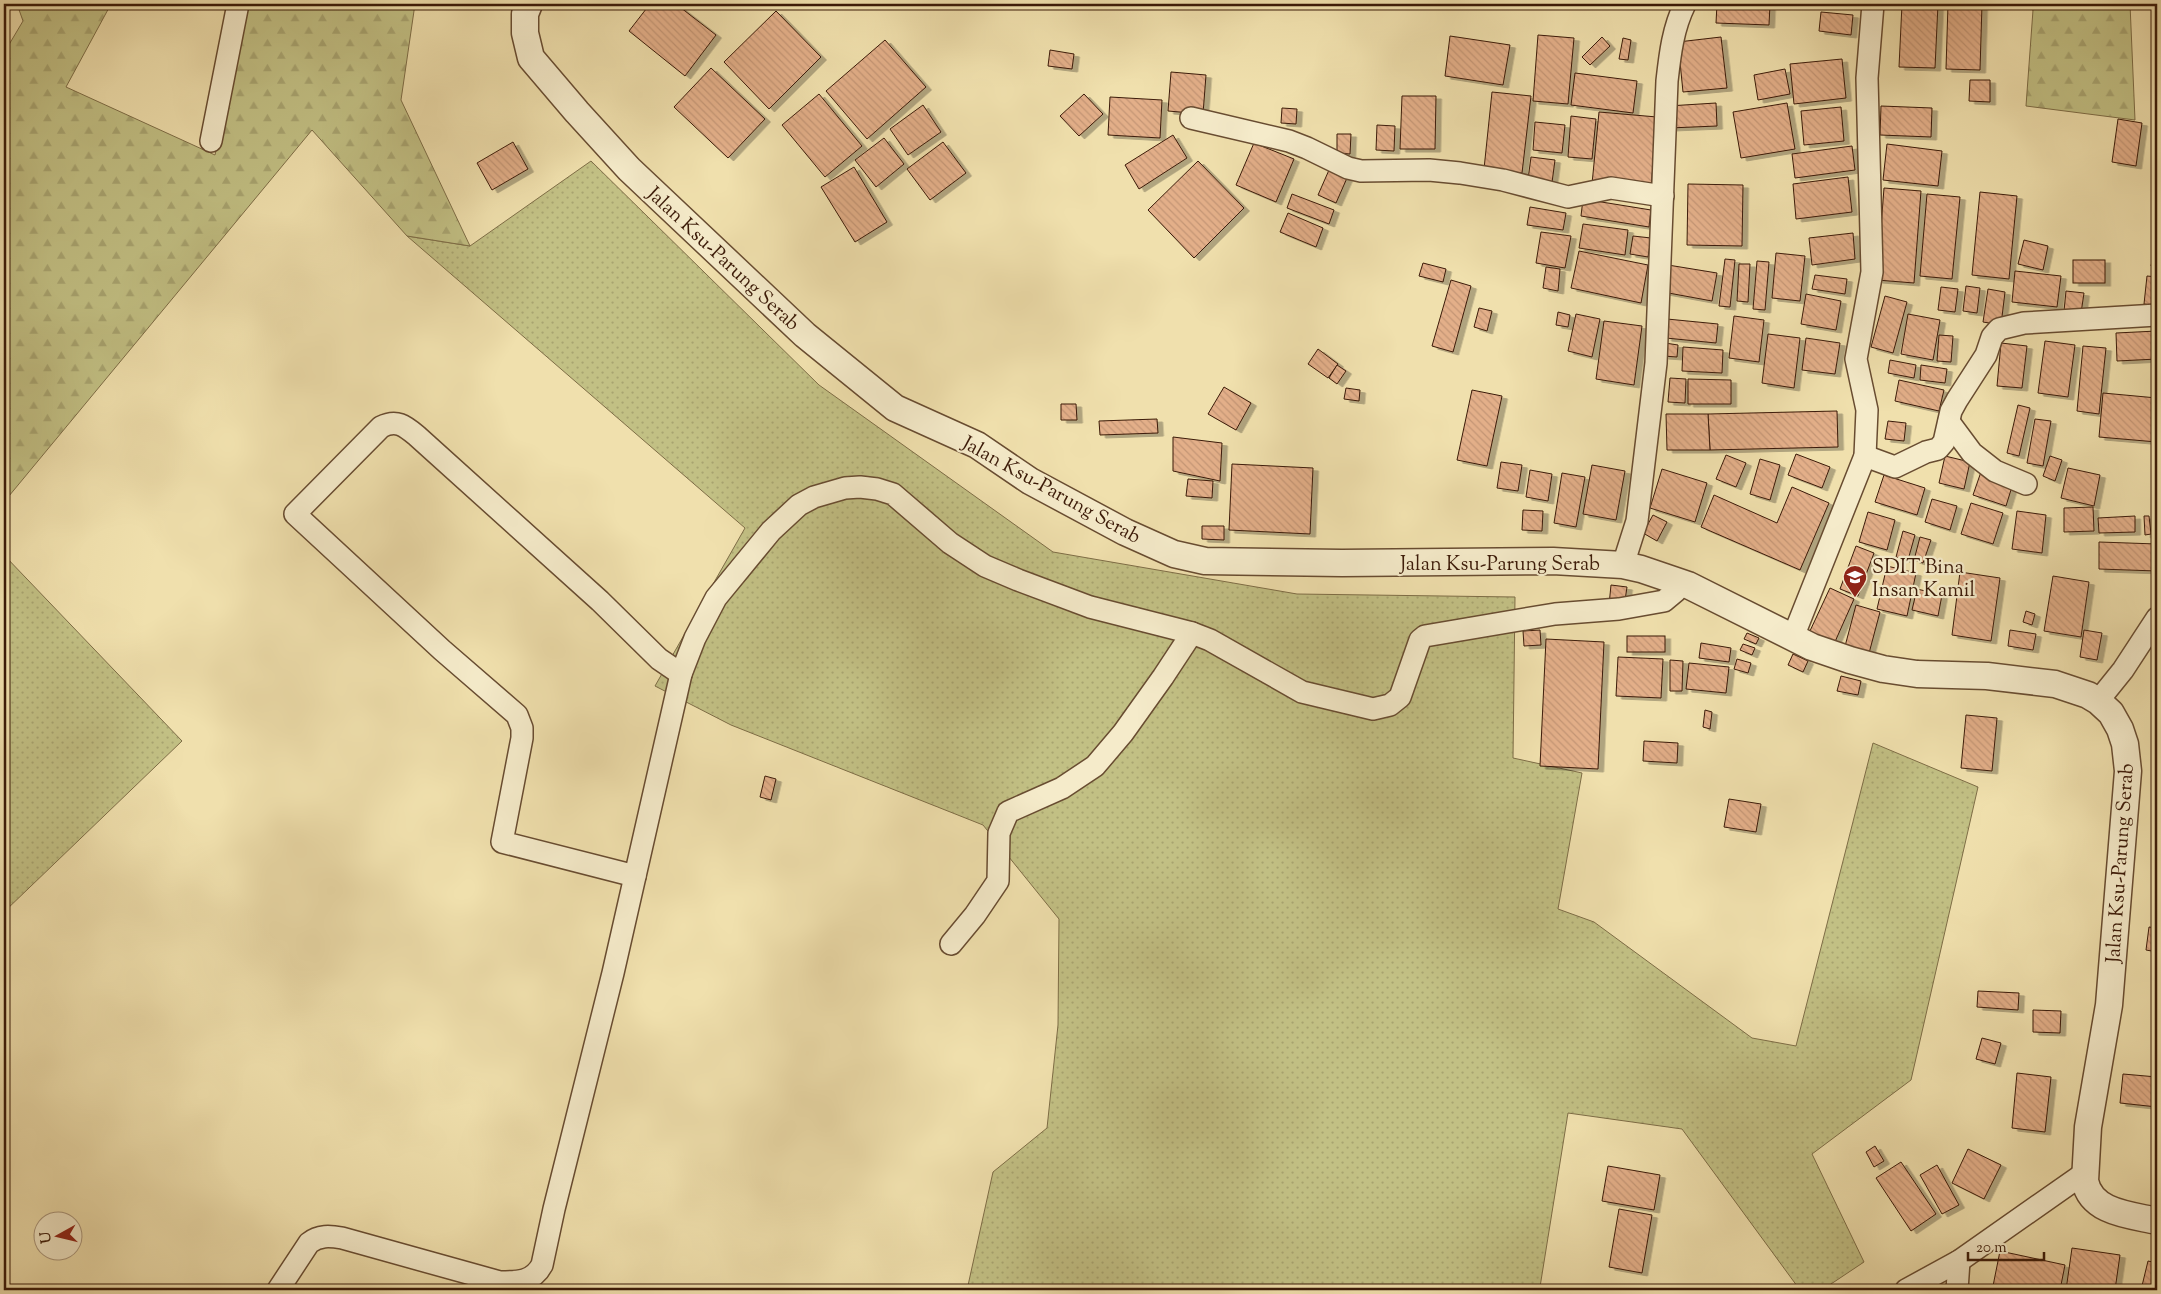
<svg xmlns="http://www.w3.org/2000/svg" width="2161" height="1294" viewBox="0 0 2161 1294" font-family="'Sorts Mill Goudy',serif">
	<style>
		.grass { fill: url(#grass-dots); stroke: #7e6d46 }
		.forest { fill: url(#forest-firs); stroke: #7e6d46 }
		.building { fill: url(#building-back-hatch); stroke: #3b1a08; filter: url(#shadow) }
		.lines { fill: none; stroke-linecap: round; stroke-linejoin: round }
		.minor-casing { stroke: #684c31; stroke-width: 24 }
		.tertiary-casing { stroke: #684c31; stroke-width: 29 }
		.minor { stroke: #f5ebca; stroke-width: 21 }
		.tertiary { stroke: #f5ebca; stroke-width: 26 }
		.labels { text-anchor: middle; stroke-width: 4.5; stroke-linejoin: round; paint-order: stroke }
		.street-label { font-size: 20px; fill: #3b1a08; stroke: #f5ebca }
		.poi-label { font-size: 20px; fill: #3b1a08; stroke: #f5ebca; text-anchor: start }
	</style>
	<defs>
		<pattern id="grass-dots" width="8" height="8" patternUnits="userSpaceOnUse" patternTransform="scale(1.25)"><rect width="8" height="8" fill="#c2c084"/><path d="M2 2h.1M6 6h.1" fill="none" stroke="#a8a470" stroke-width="1.8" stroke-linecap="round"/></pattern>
		<pattern id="forest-firs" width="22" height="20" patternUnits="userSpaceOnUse" patternTransform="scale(1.25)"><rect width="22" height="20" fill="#c2c084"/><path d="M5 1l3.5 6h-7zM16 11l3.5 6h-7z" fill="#a8a470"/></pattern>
		<pattern id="building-back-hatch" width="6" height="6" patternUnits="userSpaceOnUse" patternTransform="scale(1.25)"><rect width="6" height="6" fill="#e3af89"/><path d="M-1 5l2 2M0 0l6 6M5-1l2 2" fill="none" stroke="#c49675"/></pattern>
		<filter id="shadow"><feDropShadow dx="5.5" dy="3" stdDeviation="0" flood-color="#0004"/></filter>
	</defs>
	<rect width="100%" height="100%" fill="#f0e0ad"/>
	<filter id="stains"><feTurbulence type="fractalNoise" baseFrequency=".004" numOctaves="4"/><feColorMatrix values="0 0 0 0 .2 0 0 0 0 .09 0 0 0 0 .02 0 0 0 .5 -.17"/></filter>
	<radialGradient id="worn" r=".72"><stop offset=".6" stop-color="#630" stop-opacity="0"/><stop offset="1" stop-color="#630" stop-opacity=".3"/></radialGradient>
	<g class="grass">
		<polygon points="591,161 819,385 1053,552 1297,594 1515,597 1513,758 1582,773 1558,909 1594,922 1752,1038 1796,1046 1873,743 1978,787 1911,1080 1812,1154 1864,1262 1822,1290 1800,1290 1682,1129 1568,1113 1540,1287 1556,1290 967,1290 993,1172 1047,1128 1058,1025 1059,919 983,825 731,725 655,686 745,528 407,236 470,246"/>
		<polygon points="4,555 182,741 4,912"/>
	</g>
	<g class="forest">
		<polygon points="17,4 111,4 66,87 215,155 248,4 415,4 401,100 470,246 407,236 312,130 4,502 4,53 23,21"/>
		<polygon points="2016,4 2130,4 2135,120 2026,106 2033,10"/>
	</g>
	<g class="building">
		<polygon points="650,4 676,4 716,35 685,76 629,31"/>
		<polygon points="1717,4 1770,4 1769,25 1716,23"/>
		<polygon points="1902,4 1938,4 1935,68 1899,67"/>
		<polygon points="1948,4 1982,4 1980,70 1946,69"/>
		<polygon points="776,11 821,57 769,109 724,62"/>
		<polygon points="1821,12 1853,15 1851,35 1819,31"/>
		<polygon points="1538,35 1574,38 1568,104 1533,101"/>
		<polygon points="1450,36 1510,45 1503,85 1445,76"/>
		<polygon points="1602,37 1610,46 1590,65 1582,57"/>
		<polygon points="1721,37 1727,88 1683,92 1678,42"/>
		<polygon points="1623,38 1631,40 1628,60 1619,59"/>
		<polygon points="885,40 926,87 867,139 826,91"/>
		<polygon points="1050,50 1074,54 1072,69 1048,66"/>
		<polygon points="1842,59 1846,98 1794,104 1790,64"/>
		<polygon points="711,68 765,119 728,158 674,107"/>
		<polygon points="1785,69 1790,94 1758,100 1754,75"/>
		<polygon points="1171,72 1206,75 1203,114 1168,111"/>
		<polygon points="1575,73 1637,81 1633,113 1571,105"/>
		<polygon points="1970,80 1990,80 1990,102 1969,101"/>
		<polygon points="1492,92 1531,96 1522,173 1484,169"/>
		<polygon points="819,94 862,146 825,177 782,125"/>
		<polygon points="1084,94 1103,114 1079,136 1060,116"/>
		<polygon points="1402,96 1436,96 1435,149 1400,149"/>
		<polygon points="1110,97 1162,100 1160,138 1108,135"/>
		<polygon points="1716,103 1717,126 1669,128 1668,106"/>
		<polygon points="1787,103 1795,149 1741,158 1733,112"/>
		<polygon points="923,105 941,132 908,155 890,129"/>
		<polygon points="1881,106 1932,108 1931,137 1880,135"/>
		<polygon points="1841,107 1844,141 1804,145 1801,111"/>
		<polygon points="1282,108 1297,109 1296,124 1281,123"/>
		<polygon points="1599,112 1657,117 1651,189 1592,184"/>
		<polygon points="1571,116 1596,119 1592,159 1568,157"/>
		<polygon points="2118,119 2142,123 2136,166 2112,162"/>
		<polygon points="1535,122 1565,125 1562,153 1533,150"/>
		<polygon points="1377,125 1395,126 1394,151 1376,150"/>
		<polygon points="1337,134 1351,134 1350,154 1337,153"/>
		<polygon points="1173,135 1187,158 1139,189 1125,165"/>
		<polygon points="884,138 904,164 876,187 855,160"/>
		<polygon points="513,142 528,169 492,190 477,163"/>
		<polygon points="943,142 966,173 930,200 907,169"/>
		<polygon points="1254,143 1294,159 1276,202 1236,185"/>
		<polygon points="1887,144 1942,151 1938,186 1883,180"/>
		<polygon points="1852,146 1855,170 1795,178 1792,154"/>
		<polygon points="1531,157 1555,160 1551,190 1527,187"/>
		<polygon points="1198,161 1244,208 1194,258 1148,210"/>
		<polygon points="854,167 887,222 855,242 821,187"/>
		<polygon points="1329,170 1347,178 1336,203 1318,195"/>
		<polygon points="1848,177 1852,212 1796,219 1793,184"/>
		<polygon points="1688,184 1743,185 1742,246 1687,245"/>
		<polygon points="1884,188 1921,191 1914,283 1877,280"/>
		<polygon points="1980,192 2017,196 2009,279 1972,275"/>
		<polygon points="1292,194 1334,210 1329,224 1287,208"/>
		<polygon points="1927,194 1960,197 1952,279 1920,276"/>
		<polygon points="1583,199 1651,210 1649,227 1581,216"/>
		<polygon points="1530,207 1566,213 1563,230 1527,225"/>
		<polygon points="1288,213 1323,228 1316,247 1280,232"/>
		<polygon points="1583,224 1628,230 1625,255 1579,248"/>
		<polygon points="1541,232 1571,236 1565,268 1536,263"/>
		<polygon points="1853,233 1855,259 1812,265 1809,238"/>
		<polygon points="2157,235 2157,268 2151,266"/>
		<polygon points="1633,236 1651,238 1648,257 1630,254"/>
		<polygon points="2024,240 2048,246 2043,270 2018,264"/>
		<polygon points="1579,251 1648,265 1641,303 1571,288"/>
		<polygon points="1776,253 1805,256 1800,301 1772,298"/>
		<polygon points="1725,259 1735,260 1730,307 1719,306"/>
		<rect x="2073" y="260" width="32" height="23"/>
		<polygon points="1757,261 1769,262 1765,310 1753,309"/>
		<polygon points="1423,263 1446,269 1443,282 1419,276"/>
		<polygon points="1739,264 1750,264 1748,302 1737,301"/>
		<polygon points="1668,265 1717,273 1712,301 1663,292"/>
		<polygon points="1546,267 1560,269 1558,291 1543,288"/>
		<polygon points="2015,271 2061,276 2057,307 2012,302"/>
		<polygon points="1815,275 1847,279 1845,294 1812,289"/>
		<polygon points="2147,276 2157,277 2157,306 2144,304"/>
		<polygon points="1451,280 1471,286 1453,352 1432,346"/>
		<polygon points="1966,286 1980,288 1977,313 1963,311"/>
		<polygon points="1941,287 1958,289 1955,312 1938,310"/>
		<polygon points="1988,289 2005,292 2001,325 1983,322"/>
		<polygon points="2066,291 2084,293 2081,313 2064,311"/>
		<polygon points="1806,294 1841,301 1836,330 1801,324"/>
		<polygon points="1885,296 1907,302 1893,353 1871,347"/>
		<polygon points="1479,308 1492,311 1487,331 1474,327"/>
		<polygon points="1558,312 1570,315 1568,327 1556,325"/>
		<polygon points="1576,314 1600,319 1592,357 1568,351"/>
		<polygon points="1908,314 1940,320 1933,360 1901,354"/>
		<polygon points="1734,316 1764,320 1759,362 1729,358"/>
		<polygon points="1667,319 1718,324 1716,343 1666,338"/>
		<polygon points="1604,321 1642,326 1634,385 1596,379"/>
		<polygon points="2157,331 2157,359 2117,361 2116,333"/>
		<polygon points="1768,334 1800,338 1794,388 1762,383"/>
		<polygon points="1939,335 1953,336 1951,362 1937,361"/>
		<polygon points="1806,338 1840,343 1835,374 1802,370"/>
		<polygon points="2045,341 2075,345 2068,397 2038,393"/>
		<polygon points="1665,343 1678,345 1677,357 1663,356"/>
		<polygon points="2001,343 2027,346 2022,388 1997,386"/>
		<polygon points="2083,346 2106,348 2099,414 2077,411"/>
		<polygon points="1683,347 1723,350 1722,373 1682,371"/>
		<polygon points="1318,349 1338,364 1328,378 1308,364"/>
		<polygon points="1890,360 1916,365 1914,378 1888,373"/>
		<polygon points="1337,365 1346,371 1337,384 1329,378"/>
		<polygon points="1921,365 1947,369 1945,383 1920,380"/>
		<polygon points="1670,378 1686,379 1685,403 1668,402"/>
		<polygon points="1688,379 1731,380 1731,404 1688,404"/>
		<polygon points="1899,380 1944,390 1939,411 1895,401"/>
		<polygon points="1224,387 1251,403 1236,430 1208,414"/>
		<polygon points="1346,388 1360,390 1359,401 1344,399"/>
		<polygon points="1472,390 1502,396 1487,466 1457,460"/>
		<polygon points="2103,393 2157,398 2157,442 2099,437"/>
		<polygon points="1061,404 1076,404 1077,420 1061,420"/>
		<polygon points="2018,405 2030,408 2019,456 2007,453"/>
		<polygon points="1837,411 1838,447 1710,450 1708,414"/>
		<polygon points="1666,414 1708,414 1710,450 1667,450"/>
		<polygon points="1157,419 1158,433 1100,435 1099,421"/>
		<polygon points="2035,419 2051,421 2043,466 2027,463"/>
		<polygon points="1888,421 1906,423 1904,441 1885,439"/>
		<polygon points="1173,437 1222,443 1220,481 1173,471"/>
		<polygon points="1796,454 1830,467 1822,488 1788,475"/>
		<polygon points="1726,455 1746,463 1736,487 1716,479"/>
		<polygon points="1945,456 1970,462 1964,489 1939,483"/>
		<polygon points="2050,456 2062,460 2055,481 2043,476"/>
		<polygon points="1760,459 1780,465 1770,500 1750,494"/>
		<polygon points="1501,462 1522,465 1518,491 1497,488"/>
		<polygon points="1232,464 1313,468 1310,534 1229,530"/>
		<polygon points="1592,465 1625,471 1616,520 1583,514"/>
		<polygon points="2068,468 2100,475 2094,506 2061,498"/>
		<polygon points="1662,469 1707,483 1695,522 1650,508"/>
		<polygon points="1982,469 2014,480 2006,506 1973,495"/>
		<polygon points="1530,470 1552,474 1548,501 1526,497"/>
		<polygon points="1562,473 1585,477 1576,527 1554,523"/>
		<polygon points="1884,475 1925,488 1917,515 1875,502"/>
		<polygon points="1188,479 1213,481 1212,498 1186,496"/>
		<polygon points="1792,487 1829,503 1800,570 1701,527 1714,495 1777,523"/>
		<polygon points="1932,499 1957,506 1950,530 1925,522"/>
		<polygon points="1971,503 2003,513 1993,544 1961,534"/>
		<polygon points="2093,507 2094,531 2064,532 2064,508"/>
		<polygon points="1523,510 1543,511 1542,531 1522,530"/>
		<polygon points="2017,511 2046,515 2042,553 2012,549"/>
		<polygon points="1868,512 1895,520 1887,550 1859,542"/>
		<polygon points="1653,515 1667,522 1657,541 1643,533"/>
		<polygon points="2135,516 2135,532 2099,533 2098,518"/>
		<polygon points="2144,516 2149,516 2151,534 2145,535"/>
		<polygon points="1202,526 1224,526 1224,540 1202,539"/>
		<polygon points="1903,531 1915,535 1908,560 1896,557"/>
		<polygon points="1920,537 1931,540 1923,563 1914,560"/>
		<polygon points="2099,542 2157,544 2157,571 2099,569"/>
		<polygon points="1856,546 1874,553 1858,596 1840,589"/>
		<polygon points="1887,566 1916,573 1907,616 1877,609"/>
		<polygon points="1960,572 2000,578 1991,641 1952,635"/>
		<polygon points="2053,576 2089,582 2081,637 2044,631"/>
		<polygon points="1611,585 1627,587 1624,607 1609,605"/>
		<polygon points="1830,588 1854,599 1834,644 1809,633"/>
		<polygon points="1917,589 1942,595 1938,616 1912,610"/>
		<polygon points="1856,605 1880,612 1868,657 1844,650"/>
		<polygon points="2026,611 2035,614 2032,625 2023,622"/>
		<polygon points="1540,630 1541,645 1524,646 1523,631"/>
		<polygon points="2010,630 2036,634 2033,650 2008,646"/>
		<polygon points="2084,630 2102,633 2097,660 2080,657"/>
		<polygon points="1747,633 1759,638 1756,644 1744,639"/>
		<rect x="1627" y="636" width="38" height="16"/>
		<polygon points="1546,639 1604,642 1598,769 1540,766"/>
		<polygon points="1701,643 1731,648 1729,662 1699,658"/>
		<polygon points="1743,644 1755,648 1752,655 1740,650"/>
		<polygon points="1793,654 1808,661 1803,672 1788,665"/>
		<polygon points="1618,657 1663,659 1661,698 1616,696"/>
		<polygon points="1737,659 1751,663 1748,673 1734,669"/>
		<polygon points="1670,660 1683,661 1682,691 1670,691"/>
		<polygon points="1689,663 1729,667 1726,693 1686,689"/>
		<polygon points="1841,676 1861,681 1858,695 1837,691"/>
		<rect x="2152" y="708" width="5" height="19"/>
		<polygon points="1705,710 1712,712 1710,729 1703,727"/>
		<polygon points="1966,715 1997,718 1992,771 1961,768"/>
		<polygon points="1644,741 1678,743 1677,763 1643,761"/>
		<polygon points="765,776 776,779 771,800 760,797"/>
		<polygon points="1729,799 1761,804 1756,832 1724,827"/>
		<polygon points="2149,927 2157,928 2157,952 2146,950"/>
		<polygon points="1978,991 2019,993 2018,1010 1977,1007"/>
		<polygon points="2033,1010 2061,1011 2060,1033 2033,1032"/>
		<polygon points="1982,1038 2001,1043 1995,1064 1976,1059"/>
		<polygon points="2017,1073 2051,1077 2045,1132 2012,1128"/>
		<polygon points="2123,1074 2157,1077 2157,1107 2120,1103"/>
		<polygon points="1875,1146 1884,1161 1874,1167 1866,1152"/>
		<polygon points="1968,1149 2001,1165 1984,1199 1952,1183"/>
		<polygon points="1901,1162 1936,1214 1911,1231 1876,1178"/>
		<polygon points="1937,1165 1959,1205 1942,1214 1920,1175"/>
		<polygon points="1608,1166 1660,1175 1654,1210 1602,1201"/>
		<polygon points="1619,1209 1652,1215 1642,1273 1609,1267"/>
		<polygon points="2072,1248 2120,1255 2115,1290 2066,1290"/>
		<polygon points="2000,1251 2065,1265 2060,1290 2015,1290 1993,1286"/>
		<polygon points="2148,1261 2157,1263 2157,1290 2141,1290"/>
	</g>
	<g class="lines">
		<g class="minor-casing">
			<g id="minor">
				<polyline points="1191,118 1289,141 1307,148 1348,168 1361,171 1429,170 1460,173 1503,180 1568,197 1611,188 1663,196"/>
				<polyline points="211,141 238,4"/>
				<polyline points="1949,422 1972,453 1995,471 2026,484"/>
				<polyline points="1865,456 1895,467 1926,452 1938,449 1944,442 1951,411 1957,400 1986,355 1992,337 1999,329 2024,323 2157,315"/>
				<path d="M1623,565l14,-44 19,-158 11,-282c3,-27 6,-53 18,-77"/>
				<polyline points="1793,637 1865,456 1867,410 1856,359 1872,272 1867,78 1873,4"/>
				<polyline points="2098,701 2123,670 2157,618"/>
				<path d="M635,876l-133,-34 20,-104v-10l-5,-13 -75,-65 -147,-136 86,-87c16,-8 24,-1 36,9l183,165 59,58 22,15"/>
				<polyline points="951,944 975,915 998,881 999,833 1008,812 1062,788 1095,766 1123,733 1163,677 1192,633"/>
				<path d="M278,1290l31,-47c10,-8 21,-7 33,-5l158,44c18,0 33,0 42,-17l12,-56 59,-236 68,-299 14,-36 21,-40 55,-67 28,-26 15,-8 31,-9 15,-1 17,2 16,5 57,49 35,23 33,14 72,27 102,26 18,7 92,52 71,17 17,-4 10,-8 20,-57 5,-4 130,-22 64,-5 45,-8 12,-10 2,-9"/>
				<polyline points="1906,1290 1959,1261 2086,1172"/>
				<polyline points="1957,1290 1959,1261"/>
			</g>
		</g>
		<g class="tertiary-casing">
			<path id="tertiary" d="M529,4l-4,10v19l6,25 46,54 52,57 176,166 90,73 82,37 53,36 95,51 49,22 31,7 137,2 211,-2 70,4 18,4 47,16 124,62 38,13 33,9 34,5 70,2 68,8 33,11 10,6 13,12 9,16 5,15 3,27 -19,234 -21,122 -3,54c6,32 46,34 72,40"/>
		</g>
		<use href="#minor" class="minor"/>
		<use href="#tertiary" class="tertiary"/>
	</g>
	<defs>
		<g id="school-pin" transform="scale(1.25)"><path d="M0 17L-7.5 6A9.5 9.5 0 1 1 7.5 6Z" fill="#8f2418" stroke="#f5ebca"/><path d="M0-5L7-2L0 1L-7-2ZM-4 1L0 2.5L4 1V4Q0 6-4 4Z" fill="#fff"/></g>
	</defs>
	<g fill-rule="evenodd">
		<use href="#school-pin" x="1855" y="577"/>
	</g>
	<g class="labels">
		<g class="street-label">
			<text transform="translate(724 258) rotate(43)" y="7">Jalan Ksu-Parung Serab</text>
			<text transform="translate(1052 489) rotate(29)" y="7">Jalan Ksu-Parung Serab</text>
			<text x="1500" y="570">Jalan Ksu-Parung Serab</text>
			<text transform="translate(2119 863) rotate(-86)" y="7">Jalan Ksu-Parung Serab</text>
		</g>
		<g class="poi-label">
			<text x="1872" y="573">SDIT Bina<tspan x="1872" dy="23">Insan Kamil</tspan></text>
		</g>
	</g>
	<rect width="2161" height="1294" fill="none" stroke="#f0e0ad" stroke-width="20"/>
	<rect x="5" y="5" width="2151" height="1284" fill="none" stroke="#3b1a08" stroke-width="2.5"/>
	<rect x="10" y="10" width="2141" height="1274" fill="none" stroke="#3b1a08"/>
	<g transform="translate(58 1236) rotate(262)"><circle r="24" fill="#f5ebca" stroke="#ab977c"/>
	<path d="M0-4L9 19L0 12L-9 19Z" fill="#8f2418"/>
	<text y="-8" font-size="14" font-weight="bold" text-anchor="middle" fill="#3b1a08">U</text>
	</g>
	<path d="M1968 1252v8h76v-8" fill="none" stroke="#3b1a08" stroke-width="2.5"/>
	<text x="1976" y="1252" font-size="15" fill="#3b1a08" stroke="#f5ebca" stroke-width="4" paint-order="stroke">20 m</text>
	<rect width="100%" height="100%" filter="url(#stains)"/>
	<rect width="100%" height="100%" fill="url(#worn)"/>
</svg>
